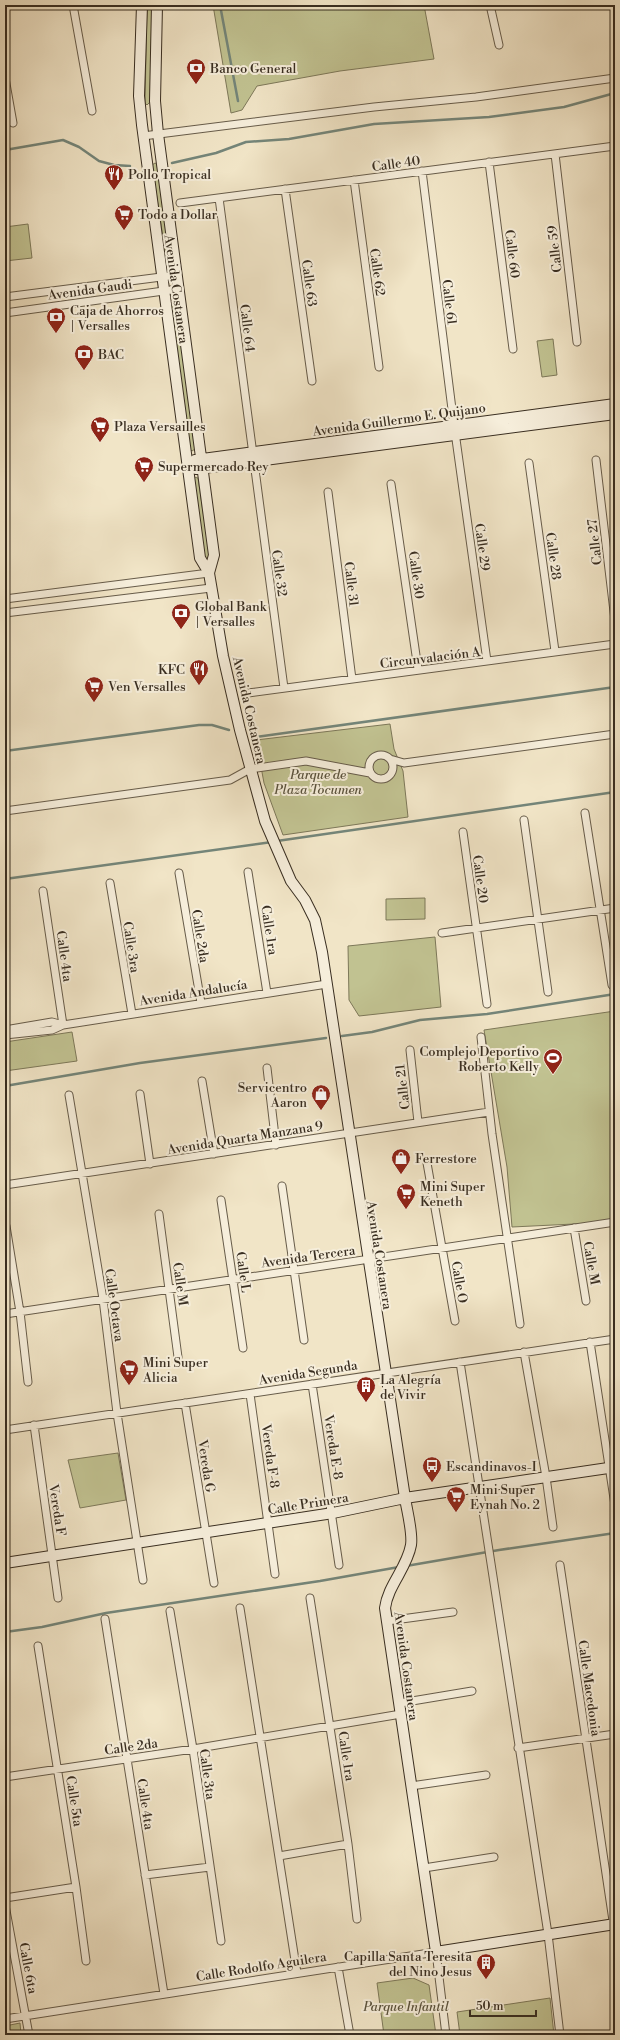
<svg xmlns="http://www.w3.org/2000/svg" width="620" height="2040" font-family="'Libre Bodoni',serif">
<style>
.green{fill:#c1c291;stroke:#7d7859}
.lines{fill:none;stroke-linecap:round;stroke-linejoin:round}
.stream{stroke:#748579;stroke-width:2.5}
.street-casing{stroke:#675c4a;stroke-width:9}
.secondary-casing{stroke:#392e21;stroke-width:12}
.street{stroke:#f6eedb;stroke-width:7}
.secondary{stroke:#f6eedb;stroke-width:10}
.labels{text-anchor:middle;stroke-width:4;stroke-linejoin:round;paint-order:stroke}
.poi-label{font-size:13px;fill:#392e21;stroke:#f6eedb;text-anchor:start}
.street-label{font-size:13px;fill:#392e21;stroke:#f6eedb}
.park-label{font-size:13px;font-style:italic;fill:#5b533d;stroke:#f6eedb}
</style>
<rect width="100%" height="100%" fill="#f1e5c7"/>
<filter id="stains"><feTurbulence type="fractalNoise" baseFrequency=".005" numOctaves="4"/><feColorMatrix values="0 0 0 0 .2 0 0 0 0 .09 0 0 0 0 .02 0 0 0 .5 -.17"/></filter>
<radialGradient id="worn" r=".72"><stop offset=".6" stop-color="#630" stop-opacity="0"/><stop offset="1" stop-color="#630" stop-opacity=".3"/></radialGradient>
<path class="green" d="M147,5H152L150,102L147,105L145,103Z
M213,5H424L434,59L340,71L257,86L242,110L231,113Z
M155,163L157,164L170,262L167,264L152,165Z
M28,224L32,258L5,261V227Z
M172,303L176,305L195,449L192,451L190,449L170,306Z
M553,339L557,375L542,377L537,341Z
M194,477L198,478L210,558L209,560L204,559Z
M390,724L394,749L403,771L408,817L283,835L264,783L256,740Z
M425,898V919L386,920V899Z
M435,937L441,1007L359,1016L349,1000L348,946Z
M615,1011V1222L512,1227L507,1167L484,1030Z
M72,1032L77,1061L5,1071V1042Z
M118,1453L126,1500L80,1508L68,1460Z
M413,1978L429,1985L436,2035H384L377,1983Z
M550,1998L554,2035H460L457,2012Z
M20,2023L21,2035H5V2026Z"/>
<g class="lines">
<path class="stream" d="M220,5L238,101
M5,150L63,140L79,147L99,161L114,165L130,166
M172,163L216,153L246,142L289,139L374,124L489,117L564,107L615,93
M256,737L615,687
M5,751L199,725H212L229,730
M277,841L615,792
M5,879L272,842
M342,1036L372,1032L420,1020L487,1014L615,994
M5,1086L140,1063L326,1038
M406,1566L499,1550L615,1533
M5,1632L42,1627L106,1613L320,1581L399,1567"/>
<defs>
<path id="street" d="M73,5L92,111
M490,5L499,45
M5,78L13,123
M143,136L374,107L476,97L615,78
M555,154L577,342
M489,162L513,349
M422,171L454,425L487,661
M354,180L379,367
M285,189L312,381
M219,198L284,688
M180,203L615,146
M5,297L177,275
M5,313L178,289
M596,460L615,620
M529,463L555,651
M391,484L418,669
M328,492L352,679
M5,599L209,573
M5,613L211,588
M248,693L615,644
M369 767a12 12 0 1 1 24 0a12 12 0 1 1-24 0Z
M390,759L404,763L615,734
M5,811L230,780L250,769L306,761L370,773
M585,813L612,985
M524,820L548,992
M463,832L487,1004
M248,872L267,993
M179,873L201,1003
M110,883L132,1014
M43,891L63,1025
M442,933L615,908
M5,1030L52,1022L63,1025
M5,1035L52,1030L63,1025L327,984
M481,1037L492,1134L520,1324
M410,1050L418,1122
M267,1068L276,1145
M202,1081L214,1154
M140,1094L150,1164
M69,1095L103,1299L117,1413L143,1580
M427,1163L455,1321
M5,1185L489,1112
M282,1186L304,1340
M221,1200L243,1348
M159,1214L178,1357
M6,1226L20,1312L28,1382
M574,1228L586,1301
M5,1314L615,1222
M590,1342L615,1505
M524,1352L546,1477L553,1527
M460,1362L548,1934L560,2035
M312,1384L339,1565
M250,1394L275,1574
M185,1403L214,1583
M34,1425L58,1598
M5,1430L615,1339
M560,1565L615,1934
M310,1598L348,1844L357,1919
M240,1608L297,1973
M170,1611L193,1749L221,1941
M105,1619L164,1994
M387,1621L453,1612
M38,1646L76,1887L86,1961
M400,1703L472,1691
M518,1748L615,1734
M5,1777L193,1749L401,1714
M411,1786L486,1775
M279,1856L348,1844
M424,1868L494,1857
M145,1875L210,1867
M5,1898L76,1887
M5,1905L29,2035
M338,1967L350,2035
M5,2019L436,1952L446,2035"/>
<path id="secondary" d="M142,5L139,96L142,125L200,558L209,573L223,656L240,730L265,821L291,881L305,900L315,920L322,952L405,1498C407,1511 413,1533 411,1545C407,1568 388,1585 385,1608L436,1952L615,1924
M157,5L155,101L158,134L214,555L209,573
M195,460L615,404
M196,469L615,414
M5,1563L333,1513L405,1498L615,1467"/>
</defs>
<use href="#street" class="street-casing"/>
<use href="#secondary" class="secondary-casing"/>
<use href="#street" class="street"/>
<use href="#secondary" class="secondary"/>
</g>
<defs>
<symbol id="bank-pin" viewBox="-11 -11 22 30"><path d="M0 17L-7.5 6A9.5 9.5 0 1 1 7.5 6Z" fill="#8f2418" stroke="#f6eedb"/><path d="M-6-4H6V4H-6ZM0-2.3a2.3 2.3 0 1 0 0 4.6a2.3 2.3 0 1 0 0-4.6Z" fill="#fff"/></symbol>
<symbol id="restaurant-pin" viewBox="-11 -11 22 30"><path d="M0 17L-7.5 6A9.5 9.5 0 1 1 7.5 6Z" fill="#8f2418" stroke="#f6eedb"/><path d="M-5-6h1v4h1v-4h1v4h1v-4h1v5L-1.5 .5V6h-2V.5L-5-1ZM5-6V6H3V1.5H1.5Q1.5-4 5-6Z" fill="#fff"/></symbol>
<symbol id="supermarket-pin" viewBox="-11 -11 22 30"><path d="M0 17L-7.5 6A9.5 9.5 0 1 1 7.5 6Z" fill="#8f2418" stroke="#f6eedb"/><path d="M-6-5.5h2.5l.6 2H6L4.5 2H-2.5L-4.4-4H-6ZM-1.5 3.2a1.3 1.3 0 1 0 .1 0ZM3 3.2a1.3 1.3 0 1 0 .1 0Z" fill="#fff"/></symbol>
<symbol id="stadium-pin" viewBox="-11 -11 22 30"><path d="M0 17L-7.5 6A9.5 9.5 0 1 1 7.5 6Z" fill="#8f2418" stroke="#f6eedb"/><path d="M0-5a6.5 5 0 1 0 0 10a6.5 5 0 1 0 0-10ZM-3.5-1.8h7v3.6h-7Z" fill="#fff"/></symbol>
<symbol id="shop-pin" viewBox="-11 -11 22 30"><path d="M0 17L-7.5 6A9.5 9.5 0 1 1 7.5 6Z" fill="#8f2418" stroke="#f6eedb"/><path d="M-5-2.5h2.3a2.7 3.5 0 0 1 5.4 0H5L5.5 6h-11ZM-1.5-2.5h3a1.5 2.3 0 0 0-3 0Z" fill="#fff"/></symbol>
<symbol id="building-pin" viewBox="-11 -11 22 30"><path d="M0 17L-7.5 6A9.5 9.5 0 1 1 7.5 6Z" fill="#8f2418" stroke="#f6eedb"/><path d="M-4-6H4V6H1V3H-1V6H-4ZM-2.5-4.3h1.7v1.8h-1.7ZM.8-4.3h1.7v1.8H.8ZM-2.5-1h1.7V.8h-1.7ZM.8-1h1.7V.8H.8Z" fill="#fff"/></symbol>
<symbol id="bus-pin" viewBox="-11 -11 22 30"><path d="M0 17L-7.5 6A9.5 9.5 0 1 1 7.5 6Z" fill="#8f2418" stroke="#f6eedb"/><path d="M-5-6H5V4H4V6H2V4H-2V6H-4V4H-5ZM-3.5-4V0h7V-4ZM-3.5 1.2v1.5H-2V1.2ZM2 1.2v1.5H3.5V1.2Z" fill="#fff"/></symbol>
</defs>
<g fill-rule="evenodd">
<use href="#bank-pin" x="185" y="57" width="22" height="30"/>
<use href="#restaurant-pin" x="103" y="163" width="22" height="30"/>
<use href="#supermarket-pin" x="113" y="203" width="22" height="30"/>
<use href="#bank-pin" x="45" y="306" width="22" height="30"/>
<use href="#bank-pin" x="73" y="343" width="22" height="30"/>
<use href="#supermarket-pin" x="89" y="415" width="22" height="30"/>
<use href="#supermarket-pin" x="133" y="455" width="22" height="30"/>
<use href="#bank-pin" x="170" y="602" width="22" height="30"/>
<use href="#restaurant-pin" x="188" y="658" width="22" height="30"/>
<use href="#supermarket-pin" x="83" y="675" width="22" height="30"/>
<use href="#stadium-pin" x="542" y="1047" width="22" height="30"/>
<use href="#shop-pin" x="310" y="1083" width="22" height="30"/>
<use href="#shop-pin" x="390" y="1147" width="22" height="30"/>
<use href="#supermarket-pin" x="395" y="1182" width="22" height="30"/>
<use href="#supermarket-pin" x="118" y="1358" width="22" height="30"/>
<use href="#building-pin" x="355" y="1375" width="22" height="30"/>
<use href="#bus-pin" x="421" y="1455" width="22" height="30"/>
<use href="#supermarket-pin" x="445" y="1485" width="22" height="30"/>
<use href="#building-pin" x="475" y="1952" width="22" height="30"/>
</g>
<g class="labels">
<g class="poi-label">
<text x="210" y="73">Banco General</text>
<text x="128" y="179">Pollo Tropical</text>
<text x="138" y="219">Todo a Dollar</text>
<text x="70" y="315">Caja de Ahorros<tspan x="70" dy="15">| Versalles</tspan></text>
<text x="98" y="359">BAC</text>
<text x="114" y="431">Plaza Versailles</text>
<text x="158" y="471">Supermercado Rey</text>
<text x="195" y="611">Global Bank<tspan x="195" dy="15">| Versalles</tspan></text>
<text x="185" y="674" text-anchor="end">KFC</text>
<text x="108" y="691">Ven Versalles</text>
<text x="539" y="1056" text-anchor="end">Complejo Deportivo<tspan x="539" dy="15">Roberto Kelly</tspan></text>
<text x="307" y="1092" text-anchor="end">Servicentro<tspan x="307" dy="15">Aaron</tspan></text>
<text x="415" y="1163">Ferrestore</text>
<text x="420" y="1191">Mini Super<tspan x="420" dy="15">Keneth</tspan></text>
<text x="143" y="1367">Mini Super<tspan x="143" dy="15">Alicia</tspan></text>
<text x="380" y="1384">La Alegría<tspan x="380" dy="15">de Vivir</tspan></text>
<text x="446" y="1471">Escandinavos-I</text>
<text x="470" y="1494">Mini Super<tspan x="470" dy="15">Eynah No. 2</tspan></text>
<text x="472" y="1961" text-anchor="end">Capilla Santa Teresita<tspan x="472" dy="15">del Nino Jesus</tspan></text>
</g>
<g class="street-label">
<text transform="translate(396 163) rotate(-8)" y="5">Calle 40</text>
<text transform="translate(554 249) rotate(-97)" y="5">Calle 59</text>
<text transform="translate(513 254) rotate(83)" y="5">Calle 60</text>
<text transform="translate(378 272) rotate(82)" y="5">Calle 62</text>
<text transform="translate(310 283) rotate(82)" y="5">Calle 63</text>
<text transform="translate(90 289) rotate(-8)" y="5">Avenida Gaudi</text>
<text transform="translate(177 289) rotate(82)" y="5">Avenida Costanera</text>
<text transform="translate(450 302) rotate(83)" y="5">Calle 61</text>
<text transform="translate(248 328) rotate(83)" y="5">Calle 64</text>
<text transform="translate(399 419) rotate(-8)" y="5">Avenida Guillermo E. Quijano</text>
<text transform="translate(594 542) rotate(-97)" y="5">Calle 27</text>
<text transform="translate(483 547) rotate(82)" y="5">Calle 29</text>
<text transform="translate(554 556) rotate(82)" y="5">Calle 28</text>
<text transform="translate(280 573) rotate(82)" y="5">Calle 32</text>
<text transform="translate(417 575) rotate(82)" y="5">Calle 30</text>
<text transform="translate(352 584) rotate(83)" y="5">Calle 31</text>
<text transform="translate(430 657) rotate(-7)" y="5">Circunvalación A</text>
<text transform="translate(250 710) rotate(77)" y="5">Avenida Costanera</text>
<text transform="translate(481 879) rotate(82)" y="5">Calle 20</text>
<text transform="translate(270 930) rotate(81)" y="5">Calle 1ra</text>
<text transform="translate(201 936) rotate(81)" y="5">Calle 2da</text>
<text transform="translate(132 947) rotate(81)" y="5">Calle 3ra</text>
<text transform="translate(65 956) rotate(82)" y="5">Calle 4ta</text>
<text transform="translate(193 992) rotate(-9)" y="5">Avenida Andalucía</text>
<text transform="translate(402 1087) rotate(-97)" y="5">Calle 21</text>
<text transform="translate(245 1137) rotate(-9)" y="5">Avenida Quarta Manzana 9</text>
<text transform="translate(380 1255) rotate(81)" y="5">Avenida Costanera</text>
<text transform="translate(308 1256) rotate(-8)" y="5">Avenida Tercera</text>
<text transform="translate(592 1263) rotate(80)" y="5">Calle M</text>
<text transform="translate(244 1272) rotate(82)" y="5">Calle L</text>
<text transform="translate(460 1282) rotate(80)" y="5">Calle O</text>
<text transform="translate(181 1284) rotate(82)" y="5">Calle M</text>
<text transform="translate(115 1305) rotate(82)" y="5">Calle Octava</text>
<text transform="translate(308 1372) rotate(-9)" y="5">Avenida Segunda</text>
<text transform="translate(334 1447) rotate(81)" y="5">Vereda E-8</text>
<text transform="translate(271 1456) rotate(82)" y="5">Vereda F-8</text>
<text transform="translate(207 1466) rotate(81)" y="5">Vereda G</text>
<text transform="translate(308 1503) rotate(-9)" y="5">Calle Primera</text>
<text transform="translate(58 1510) rotate(81)" y="5">Vereda F</text>
<text transform="translate(407 1666) rotate(82)" y="5">Avenida Costanera</text>
<text transform="translate(590 1688) rotate(82)" y="5">Calle Macedonia</text>
<text transform="translate(131 1746) rotate(-8)" y="5">Calle 2da</text>
<text transform="translate(347 1756) rotate(81)" y="5">Calle 1ra</text>
<text transform="translate(208 1774) rotate(82)" y="5">Calle 3ta</text>
<text transform="translate(75 1801) rotate(81)" y="5">Calle 5ta</text>
<text transform="translate(146 1804) rotate(81)" y="5">Calle 4ta</text>
<text transform="translate(261 1966) rotate(-9)" y="5">Calle Rodolfo Aguilera</text>
<text transform="translate(29 1968) rotate(79)" y="5">Calle 6ta</text>
</g>
<g class="park-label">
<text x="318" y="779">Parque de<tspan x="318" dy="15">Plaza Tocumen</tspan></text>
<text x="406" y="2011">Parque Infantil</text>
</g>
</g>
<rect width="620" height="2040" fill="none" stroke="#f1e5c7" stroke-width="20"/>
<rect x="6" y="6" width="608" height="2028" fill="none" stroke="#392e21" stroke-width="2"/>
<rect x="10" y="10" width="600" height="2020" fill="none" stroke="#392e21"/>
<path d="M470 2010v6h66v-6" fill="none" stroke="#392e21" stroke-width="2"/>
<text x="476" y="2010" font-size="12" fill="#392e21" stroke="#f6eedb" stroke-width="3" paint-order="stroke">50 m</text>
<rect width="100%" height="100%" filter="url(#stains)"/>
<rect width="100%" height="100%" fill="url(#worn)"/>
</svg>
